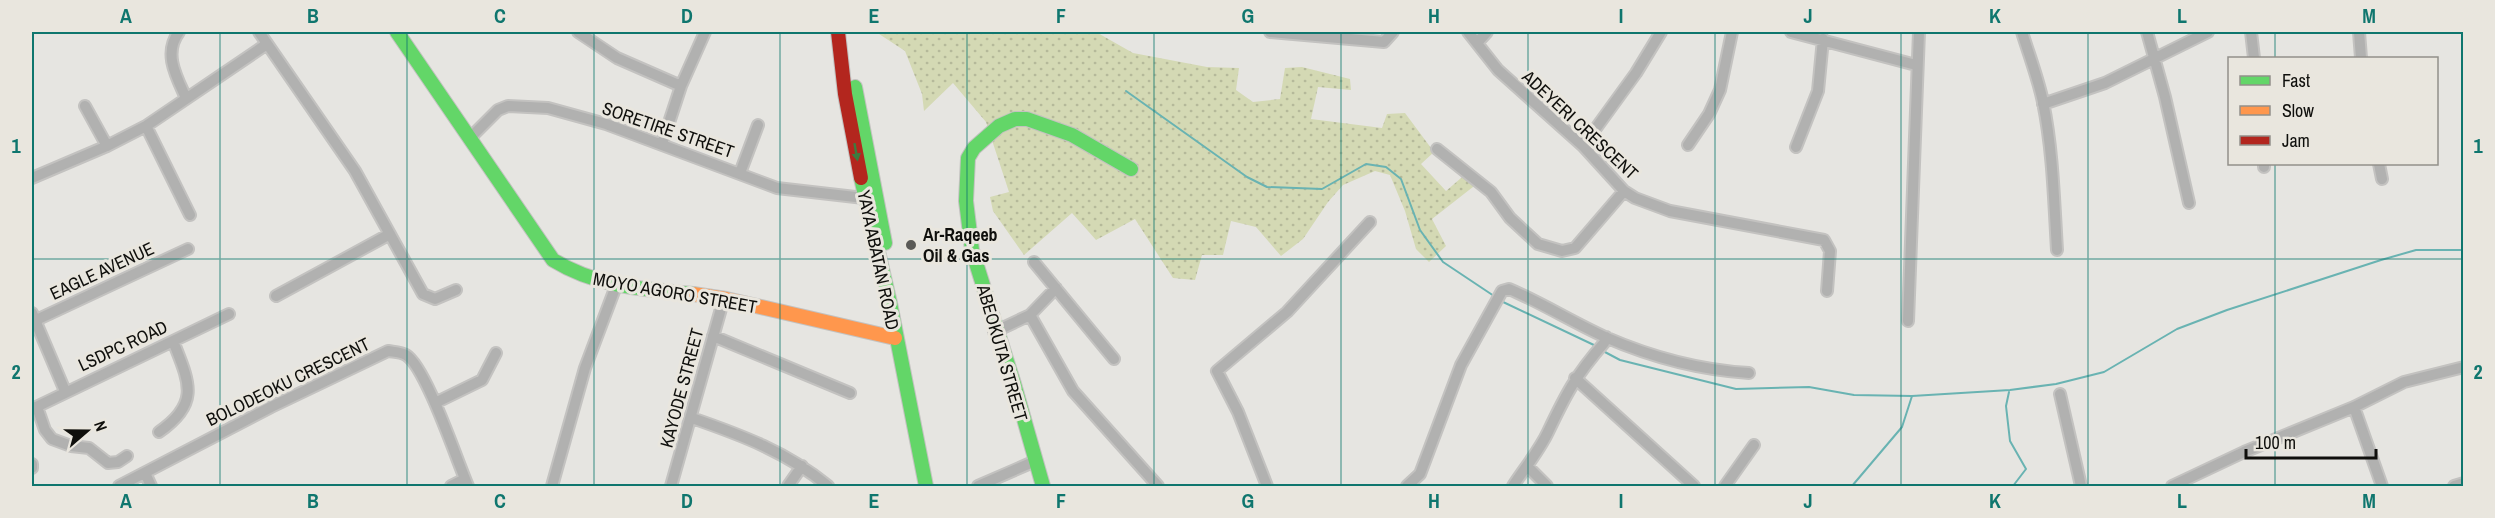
<svg xmlns="http://www.w3.org/2000/svg" width="2495" height="518" font-family="'Archivo Narrow',sans-serif">
<style>
.grass{fill:url(#grass-dots)}
.lines{fill:none;stroke-linecap:round;stroke-linejoin:round}
.stream{stroke:#69b3b2;stroke-width:2}
.street-casing{stroke:#c3c2c0;stroke-width:14}
.fast-casing{stroke:#c3c2c0;stroke-width:16}
.slow-casing{stroke:#c3c2c0;stroke-width:16}
.jam-casing{stroke:#c3c2c0;stroke-width:16}
.street{stroke:#b1b1b0;stroke-width:10}
.fast{stroke:#63d668;stroke-width:14}
.slow{stroke:#ff974d;stroke-width:14}
.jam{stroke:#b3261e;stroke-width:14}
.oneway{fill:#3d7c3f}
.grid{fill:none;stroke:#0f766e;stroke-width:1.5;stroke-opacity:0.55}
.poi-dot{fill:#5a5a57;stroke:#e9e6de;stroke-width:2}
.labels{text-anchor:middle;stroke-width:6;stroke-linejoin:round;paint-order:stroke}
.street-label{font-size:18px;fill:#0f0f0c;stroke:#e9e6de}
.poi-label{font-size:18px;font-weight:bold;fill:#0f0f0c;stroke:#e9e6de;text-anchor:start}
.neatline{fill:none;stroke:#0f766e;stroke-width:2}
.grid-label{font-size:20px;text-anchor:middle;font-weight:bold;fill:#0f766e}
</style>
<defs>
<pattern id="grass-dots" width="8" height="8" patternUnits="userSpaceOnUse" patternTransform="scale(1.5)"><rect width="8" height="8" fill="#d4d9b4"/><path d="M2 2h.1M6 6h.1" fill="none" stroke="#b5b99a" stroke-width="1.8" stroke-linecap="round"/></pattern>
</defs>
<rect width="100%" height="100%" fill="#e6e5e1"/>
<path class="grass" d="M876,32H1096L1133,53L1207,67L1239,68L1236,90L1253,102L1280,99L1285,68L1302,67L1350,79L1351,90L1318,87L1311,119L1382,128L1387,114L1405,113L1434,152L1421,164L1446,191L1468,172L1478,183L1432,219L1446,246L1429,262L1416,249L1405,211L1390,175L1375,171L1343,185L1328,202L1303,239L1281,256L1256,227L1231,221L1223,255H1202L1195,280L1173,278L1135,219L1096,240L1072,213L1024,255L993,211L990,197L1009,192L986,122L953,83L924,111L922,94L905,51Z"/>
<g class="lines">
<path class="stream" d="M1126,91L1247,177L1267,187L1322,189L1366,164L1386,167L1401,179L1420,230L1443,262L1494,296
M1501,301L1596,346
M1603,351L1620,360L1736,389L1809,387L1854,395L1912,396L2010,390L2056,384L2104,372L2177,329L2227,310L2381,260L2416,250H2464
M2009,392L2006,406L2010,441L2026,469L2013,486
M1852,486L1902,427L1912,396"/>
<defs>
<path id="street" d="M179,32C163,53 176,76 186,98
M259,32L355,171L423,294L435,299L456,290
M578,32L617,58L681,86
M1270,32L1384,42L1393,32
M1468,32L1498,70L1583,146L1624,191L1635,198L1670,211L1824,240L1830,251L1827,291
M1791,32L1916,65
M2022,32C2029,55 2038,78 2043,102C2053,151 2054,201 2057,250
M2147,32L2165,97L2189,203
M2251,32L2254,58
M2359,32L2361,58
M1477,43L1487,32
M2043,104L2105,83L2208,32
M85,106L107,146
M146,126L190,215
M471,137L498,110L508,106L548,108L606,124L777,188L864,198
M662,144L681,86L705,32
M1688,145L1709,114L1720,90L1732,32
M1583,146L1636,73L1661,32
M1796,147L1818,91L1823,39
M1437,149L1491,192L1510,218L1538,244L1562,251L1575,248L1624,191
M2264,164V167
M2379,164L2382,179
M740,173L758,125
M32,178L107,146L146,126L267,44
M1034,262L1114,359
M276,296L390,234
M32,313L65,391
M1030,315L1073,391L1158,486
M1908,321L1919,32
M32,322L188,249
M994,332L1030,315L1056,288
M713,336L850,393
M1575,378L1694,486
M2060,394L2081,486
M435,403L482,380L496,353
M37,407L45,430L52,439L71,446L89,448L108,463L118,462L127,456
M2354,407L2382,486
M32,409L229,314
M692,418C741,435 787,452 828,486
M159,432C201,403 189,382 173,341
M32,464V468
M1527,466L1547,486
M145,473L151,486
M119,486L271,407L388,351C394,352 401,352 406,355C426,367 457,461 468,486
M451,486L465,479
M552,486L585,368L616,286
M671,486L724,298
M788,486L802,466
M978,486L1033,462
M1267,486L1238,412L1217,371L1287,312L1370,222
M1407,486L1420,474L1461,365L1502,291L1509,289C1542,303 1572,322 1605,337C1651,357 1699,370 1749,373
M1513,486C1524,469 1539,451 1548,432C1566,394 1576,375 1604,343L1606,337
M1725,486L1754,445
M2172,486L2244,452L2354,407L2404,382L2464,367
M2454,486L2464,483"/>
<path id="fast" d="M397,32L553,260C597,287 643,289 693,294
M855,87L885,243
M861,178L890,303L926,486
M1043,486L1014,384L972,250L966,201L968,158L974,148L999,126L1015,119H1027L1072,135L1131,169"/>
<path id="slow" d="M693,294L726,299L895,338"/>
<path id="jam" d="M838,32L845,94L861,178"/>
</defs>
<use href="#street" class="street-casing"/>
<use href="#fast" class="fast-casing"/>
<use href="#slow" class="slow-casing"/>
<use href="#jam" class="jam-casing"/>
<use href="#street" class="street"/>
<use href="#fast" class="fast"/>
<use href="#slow" class="slow"/>
<use href="#jam" class="jam"/>
</g>
<defs><path id="oneway-solid" d="M-6-.8H1V-3.2L6.5 0L1 3.2V.8H-6Z" transform="scale(1.5)"/></defs>
<use class="oneway" href="#oneway-solid" transform="translate(856 152) rotate(80)"/>
<path class="grid" d="M220,32V486M407,32V486M594,32V486M780,32V486M967,32V486M1154,32V486M1341,32V486M1528,32V486M1715,32V486M1901,32V486M2088,32V486M2275,32V58M2275,164V486M32,259H2464"/>
<circle class="poi-dot" cx="911" cy="245" r="6"/>
<g class="labels">
<g class="street-label">
<text transform="translate(1580 125) rotate(43)" y="6">ADEYERI CRESCENT</text>
<text transform="translate(668 130) rotate(19)" y="6">SORETIRE STREET</text>
<text transform="translate(878 260) rotate(78)" y="6">YAYA ABATAN ROAD</text>
<text transform="translate(102 271) rotate(-25)" y="6">EAGLE AVENUE</text>
<text transform="translate(675 293) rotate(10)" y="6">MOYO AGORO STREET</text>
<text transform="translate(123 346) rotate(-25)" y="6">LSDPC ROAD</text>
<text transform="translate(1002 353) rotate(74)" y="6">ABEOKUTA STREET</text>
<text transform="translate(288 382) rotate(-26)" y="6">BOLODEOKU CRESCENT</text>
<text transform="translate(682 388) rotate(-75)" y="6">KAYODE STREET</text>
</g>
<g class="poi-label">
<text x="923" y="241">Ar-Raqeeb<tspan x="923" dy="21">Oil &amp; Gas</tspan></text>
</g>
</g>
<rect width="2495" height="518" fill="none" stroke="#e9e6de" stroke-width="66"/>
<rect x="2228" y="57" width="210" height="108" fill="#e9e6de" stroke="#92908a" stroke-width="1.5"/>
<rect x="2240" y="76" width="30" height="9" fill="#63d668" stroke="#92908a" stroke-width="1.5"/>
<text x="2282" y="87" font-size="18" fill="#0f0f0c">Fast</text>
<rect x="2240" y="106" width="30" height="9" fill="#ff974d" stroke="#92908a" stroke-width="1.5"/>
<text x="2282" y="117" font-size="18" fill="#0f0f0c">Slow</text>
<rect x="2240" y="136" width="30" height="9" fill="#b3261e" stroke="#92908a" stroke-width="1.5"/>
<text x="2282" y="147" font-size="18" fill="#0f0f0c">Jam</text>
<g transform="translate(87 431) rotate(70)" stroke="#e9e6de" stroke-width="4.5" paint-order="stroke">
<path d="M0-4.5L10 22L0 15L-10 22Z" fill="#0f0f0c"/>
<text y="-9" font-size="16" font-weight="bold" text-anchor="middle" fill="#0f0f0c">N</text>
</g>
<path d="M2246 449v9h130v-9" fill="none" stroke="#0f0f0c" stroke-width="3"/>
<text x="2255" y="449" font-size="18" fill="#0f0f0c" stroke="#e9e6de" stroke-width="4.5" paint-order="stroke">100 m</text>
<rect x="33" y="33" width="2429" height="452" class="neatline"/>
<g class="grid-label">
<text x="126" y="23">A</text>
<text x="313" y="23">B</text>
<text x="500" y="23">C</text>
<text x="687" y="23">D</text>
<text x="874" y="23">E</text>
<text x="1061" y="23">F</text>
<text x="1248" y="23">G</text>
<text x="1434" y="23">H</text>
<text x="1621" y="23">I</text>
<text x="1808" y="23">J</text>
<text x="1995" y="23">K</text>
<text x="2182" y="23">L</text>
<text x="2369" y="23">M</text>
<text x="16" y="153">1</text>
<text x="2478" y="153">1</text>
<text x="16" y="379">2</text>
<text x="2478" y="379">2</text>
<text x="126" y="508">A</text>
<text x="313" y="508">B</text>
<text x="500" y="508">C</text>
<text x="687" y="508">D</text>
<text x="874" y="508">E</text>
<text x="1061" y="508">F</text>
<text x="1248" y="508">G</text>
<text x="1434" y="508">H</text>
<text x="1621" y="508">I</text>
<text x="1808" y="508">J</text>
<text x="1995" y="508">K</text>
<text x="2182" y="508">L</text>
<text x="2369" y="508">M</text>
</g>
</svg>
